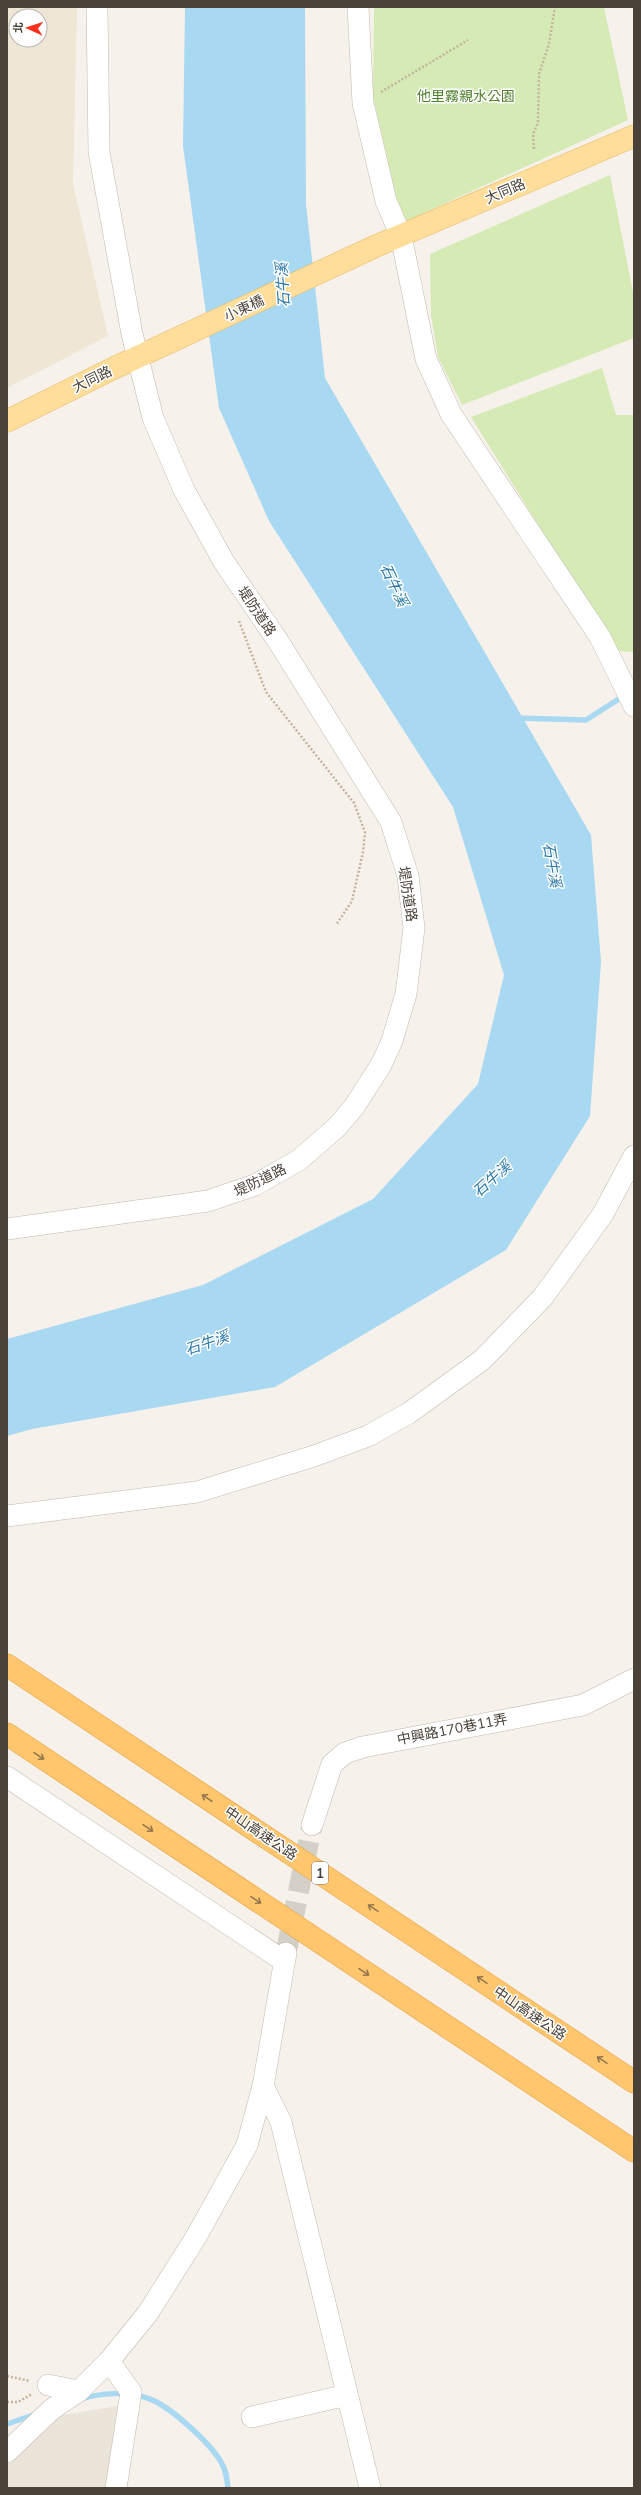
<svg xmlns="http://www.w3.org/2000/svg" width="641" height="2495" font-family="Mulish,'Noto Sans TC',sans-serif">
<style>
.residential{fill:#eae4d9}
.education{fill:#efe6d5;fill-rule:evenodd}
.green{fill:#d5eab4}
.water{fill:#a8d8f2}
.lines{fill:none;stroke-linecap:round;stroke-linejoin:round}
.stream{stroke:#a8d8f2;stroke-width:5.5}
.minor-tunnel{stroke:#d4cfc7;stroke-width:21;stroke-dasharray:21 10;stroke-linecap:butt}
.minor-casing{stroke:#c2b9ad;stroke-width:22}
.major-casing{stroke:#e6ba69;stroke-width:23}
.highway-casing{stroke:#e09a3b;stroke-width:23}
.path{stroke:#c4b49e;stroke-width:2.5;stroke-dasharray:2 2;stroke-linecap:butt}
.minor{stroke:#fff;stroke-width:21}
.major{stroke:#ffdd9b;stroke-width:22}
.highway{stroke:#ffc66d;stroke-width:22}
.oneway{stroke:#92774e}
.labels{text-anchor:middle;stroke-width:3;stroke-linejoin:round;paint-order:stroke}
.shield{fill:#fff;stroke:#807b74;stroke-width:1}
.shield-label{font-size:13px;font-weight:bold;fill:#4a4239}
.park-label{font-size:14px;fill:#4e7e2a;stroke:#fff}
.street-label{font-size:14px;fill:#4a4239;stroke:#fff}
.water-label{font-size:15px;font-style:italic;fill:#2c7aa8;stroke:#fff}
</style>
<rect width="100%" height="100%" fill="#f6f2eb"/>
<path class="residential" d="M118,2406L110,2488H7V2450L63,2415Z"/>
<path class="education" d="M7,7H77L73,184L108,336L7,388ZM16,16H40V40H16Z"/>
<path class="green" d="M374,7H604L628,120L402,223L373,96Z
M610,175L634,298V338L462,405L438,357L431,315L430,254Z
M602,368L616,415H634V652L617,651L471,417Z"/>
<path class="water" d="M185,7H305L306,204L325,378L591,835L601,962L590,1116L506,1250L275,1387L32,1429L7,1436V1339L203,1285L373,1199L478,1084L504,975L453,807L269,521L219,408L183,146Z"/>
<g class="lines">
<path class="stream" d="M515,718L586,720L625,695
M81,2399C100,2393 127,2391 147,2398C168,2404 210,2443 221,2462C226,2470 227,2478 228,2488
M7,2424L36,2414"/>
<path class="minor-tunnel" d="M286,1953L312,1825"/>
<defs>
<path id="minor" d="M358,7L363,103L386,201L401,236L426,359L451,414L600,637L634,706
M7,1229L208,1201L255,1185L299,1160L337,1127L354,1107L381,1065L392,1041L406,994L414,928L408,876L391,822L278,641L224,562L184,490L153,418L132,334L99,152L97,7
M7,1516L197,1492L314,1456L368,1436L409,1413L482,1360L543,1297L603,1214L634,1156
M7,1777L284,1961
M312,1825L332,1764L345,1753L363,1747L583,1705L634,1679
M263,2086L281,2122L370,2488
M109,2361L131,2392L116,2488
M48,2385L79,2391
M252,2417L347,2395
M7,2452L52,2409L79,2391L109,2361L148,2313L196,2237L247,2145L263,2086L286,1953"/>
<path id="major" d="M7,421L114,368L376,246L634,136"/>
<path id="highway" d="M7,1665L634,2082
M7,1734L634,2151"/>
</defs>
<use href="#minor" class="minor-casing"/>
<use href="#major" class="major-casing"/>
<use href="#highway" class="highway-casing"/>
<path class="path" d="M381,92L468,40
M534,149L533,134L538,123L539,74L549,44L555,7
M239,621L266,692L354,803L365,832L363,852L352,901L336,925
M7,2376L30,2381
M7,2402H18L32,2394"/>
<use href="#minor" class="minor"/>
<use href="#major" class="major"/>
<use href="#highway" class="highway"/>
</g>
<defs><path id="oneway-shaft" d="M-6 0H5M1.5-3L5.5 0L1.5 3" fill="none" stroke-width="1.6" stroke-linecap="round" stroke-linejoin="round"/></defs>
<g class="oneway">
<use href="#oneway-shaft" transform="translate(39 1756) rotate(34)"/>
<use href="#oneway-shaft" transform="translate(207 1798) rotate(-146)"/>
<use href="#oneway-shaft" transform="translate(148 1828) rotate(34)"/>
<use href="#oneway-shaft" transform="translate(256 1900) rotate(34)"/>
<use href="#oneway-shaft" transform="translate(373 1908) rotate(-146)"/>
<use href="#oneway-shaft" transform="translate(364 1972) rotate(34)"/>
<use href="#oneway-shaft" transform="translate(482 1980) rotate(-146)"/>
<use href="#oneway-shaft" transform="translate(602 2060) rotate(-146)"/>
</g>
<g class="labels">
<rect class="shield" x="312" y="1862" width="16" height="22" rx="3"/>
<g class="shield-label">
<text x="320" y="1878">1</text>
</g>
<g class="park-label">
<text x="466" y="101">他里霧親水公園</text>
</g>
<g class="street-label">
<text transform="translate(505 191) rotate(-23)" y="5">大同路</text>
<text transform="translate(244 308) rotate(-25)" y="5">小東橋</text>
<text transform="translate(92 379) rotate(-26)" y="5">大同路</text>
<text transform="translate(257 611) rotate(56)" y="5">堤防道路</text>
<text transform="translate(408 894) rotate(81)" y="5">堤防道路</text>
<text transform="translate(260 1180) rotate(-26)" y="5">堤防道路</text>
<text transform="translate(452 1729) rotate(-11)" y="5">中興路170巷11弄</text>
<text transform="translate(261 1833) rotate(34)" y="5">中山高速公路</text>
<text transform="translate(530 2013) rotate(34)" y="5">中山高速公路</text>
</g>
<g class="water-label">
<text transform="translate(283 285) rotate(-94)" y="5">石牛溪</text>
<text transform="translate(394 585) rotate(65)" y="5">石牛溪</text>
<text transform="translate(552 865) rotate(80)" y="5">石牛溪</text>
<text transform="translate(492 1179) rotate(-42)" y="5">石牛溪</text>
<text transform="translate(207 1343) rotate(-19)" y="5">石牛溪</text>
</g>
</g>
<rect width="641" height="2495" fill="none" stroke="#4a4239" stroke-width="16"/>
<g transform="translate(28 28) rotate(273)"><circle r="19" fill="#ffffff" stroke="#b7b3b0"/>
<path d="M0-3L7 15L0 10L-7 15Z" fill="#fc311c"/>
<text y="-6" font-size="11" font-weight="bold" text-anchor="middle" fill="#4a4239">北</text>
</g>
</svg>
